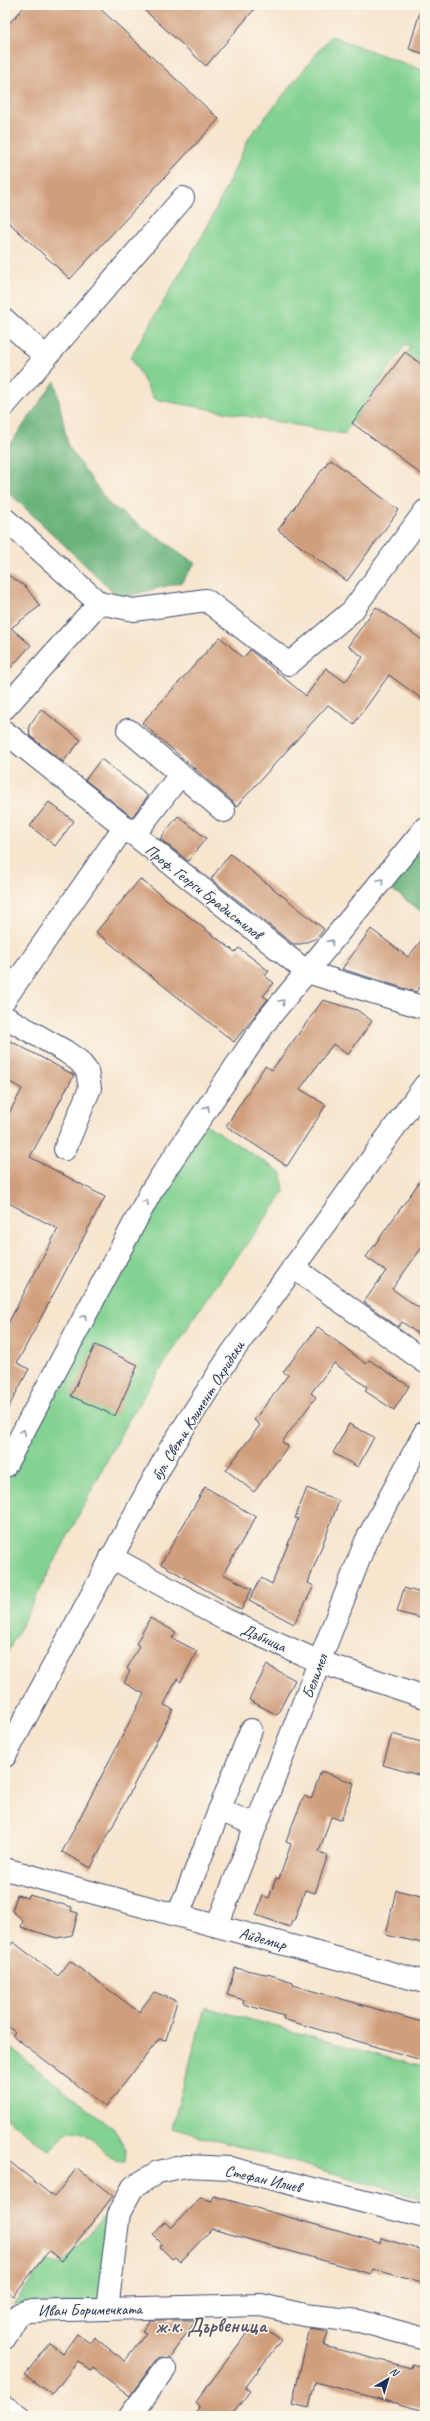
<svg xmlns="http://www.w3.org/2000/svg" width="430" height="2421" font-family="Caveat,sans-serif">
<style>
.green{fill:#83d292;stroke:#4f8078}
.forest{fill:#6ab47c;stroke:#42726d}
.building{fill:#d09e7b}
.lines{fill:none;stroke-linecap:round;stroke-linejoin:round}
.minor-casing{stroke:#3c4a6f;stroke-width:24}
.major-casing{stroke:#3c4a6f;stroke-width:24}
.minor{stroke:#fff;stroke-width:22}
.major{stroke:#fff;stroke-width:22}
.oneway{stroke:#8d97ae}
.labels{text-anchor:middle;stroke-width:3;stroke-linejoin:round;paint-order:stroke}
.street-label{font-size:16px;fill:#1b2f5e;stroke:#fbf7ec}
.district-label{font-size:20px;font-weight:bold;fill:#5a5668;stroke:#fbf7ec}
</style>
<rect width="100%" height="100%" fill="#fbf7ec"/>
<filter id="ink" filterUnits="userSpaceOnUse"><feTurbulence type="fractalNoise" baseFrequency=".025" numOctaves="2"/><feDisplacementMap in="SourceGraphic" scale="8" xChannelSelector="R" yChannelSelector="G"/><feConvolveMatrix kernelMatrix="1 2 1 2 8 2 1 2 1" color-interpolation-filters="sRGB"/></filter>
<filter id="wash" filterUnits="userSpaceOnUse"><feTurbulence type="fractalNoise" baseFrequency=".012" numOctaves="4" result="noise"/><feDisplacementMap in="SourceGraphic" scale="16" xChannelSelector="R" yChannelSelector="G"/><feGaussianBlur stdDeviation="0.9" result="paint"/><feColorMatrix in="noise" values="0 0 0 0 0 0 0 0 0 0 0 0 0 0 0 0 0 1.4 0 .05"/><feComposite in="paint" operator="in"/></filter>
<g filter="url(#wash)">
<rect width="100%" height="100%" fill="#f7e5ce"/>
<path class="green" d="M331,36L425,71V344L419,352L425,357V463L356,421L411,347L406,344L344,434L154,399L131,357L209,224L250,136Z
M199,1120L282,1173L284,1193L200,1308L126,1424L5,1657V1466Z
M205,2007L425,2068V2199L172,2128Z
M5,2044L114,2129L126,2149L125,2163C104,2163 92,2125 69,2132C60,2135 57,2147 48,2150L5,2117Z
M116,2203L101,2302L13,2304L47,2261L62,2264Z"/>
<path class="forest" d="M55,381L68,446L109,504L195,563L182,582L120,598L5,489V451Z
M425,847V914L390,888Z"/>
<g id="blocks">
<path class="building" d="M26,5H96L219,119L70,279L5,219V28Z
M139,5H258L206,66Z
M421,8L425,9V54L409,49Z
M405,352L425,367V477L352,423Z
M330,459L399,510L347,581L278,530Z
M5,573L26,587L40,606L11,628L31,645L5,674Z
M376,607L425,642V701L389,675L354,724L328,705L236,807L232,801L142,723L220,637L243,658L250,650L306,696L326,668L345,682L363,657L348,646Z
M41,709L81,740L63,762L30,736L29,726Z
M101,759L148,796L132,817L85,780Z
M49,802L74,821L55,846L30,826Z
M178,816L206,838L188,861L160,839Z
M230,854L324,929L317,938L301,944H293L211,879Z
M140,879L235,952L239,948L269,971L265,976L274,983L263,996L268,999L234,1042L96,932Z
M371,929L408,957L425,936V980L416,992L342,969Z
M323,1000L357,1010L372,1021L348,1055L333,1044L300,1089L326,1105L287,1166L226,1126L265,1066L272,1070Z
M5,1038L74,1075L30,1157L105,1197L17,1363L29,1369L5,1414V1329L58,1229L5,1201V1121L22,1089L5,1079Z
M425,1174V1243L392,1289L425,1312V1339L402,1322L398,1327L364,1302L386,1271L366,1257Z
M318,1327L366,1364L369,1360L409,1386L394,1410L365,1391L367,1387L334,1363L311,1393L316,1397L282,1442L288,1446L254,1492L226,1470L260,1425L254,1420L288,1375L283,1372Z
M95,1345L138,1365L115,1416L71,1396Z
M349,1424L374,1437L358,1467L333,1453Z
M205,1487L256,1517L223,1574L252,1589L241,1610L161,1564Z
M307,1488L339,1501L308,1583L314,1586L294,1624L249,1600L261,1578L272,1584L298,1519L295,1518Z
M404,1588L425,1594V1619L397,1612Z
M150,1618L176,1632L172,1638L197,1651L181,1682L177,1679L164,1705L173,1709L91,1868L62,1852L144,1694L124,1683L130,1671L127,1669L139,1646L136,1644Z
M267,1665L295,1680L277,1715L249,1700Z
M392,1734L425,1743V1777L383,1765Z
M321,1771L354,1783L341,1820L331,1817L319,1852L328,1855L315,1893L305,1890L294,1921H292L290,1927L256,1915L263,1896L269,1898L276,1878L279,1879L291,1844L286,1842L293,1823L304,1796L311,1799Z
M396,1890L425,1897V1929L422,1943L386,1935Z
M17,1895L28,1898L29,1895L72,1907L71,1911L78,1913L72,1935L57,1938L21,1927L23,1920L12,1911Z
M13,1942L58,1976L70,1961L139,2012L154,1992L177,2001L166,2040L159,2039L106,2107L12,2035L15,2032L5,2024V1953Z
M235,1968L271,1975L293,1982V1985L425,2023V2061L283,2019L284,2016L243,2004L244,2000L227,1995Z
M5,2158L54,2197L77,2168L113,2196L62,2261L49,2251L13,2296L5,2289Z
M214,2196L380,2243L381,2238L425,2251V2284L373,2269L371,2274L212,2229L180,2262L175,2257L172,2259L160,2247L162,2244L153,2235L165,2222L171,2228L200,2198L212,2201Z
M150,2320H196L169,2358L160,2357L155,2361L130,2396L93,2368L91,2371L78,2361L52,2395L25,2375L49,2343L63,2353L77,2334L90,2343L94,2337L125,2361L146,2333L142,2331Z
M253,2325L262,2332L265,2328L281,2340L245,2388L250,2391L231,2416H193L200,2406L196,2402Z
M310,2328L328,2331L324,2346L411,2368L412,2364L425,2368V2411L315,2382L309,2408L292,2404Z"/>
</g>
</g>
<g filter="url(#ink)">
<use href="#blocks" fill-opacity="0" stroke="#3c4a6f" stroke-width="1"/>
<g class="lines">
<defs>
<path id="minor" d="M5,320L46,357
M5,405L183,198
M5,519L99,603
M99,603L134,610L206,600L289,664L352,611L425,511
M5,708L99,603
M128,730L224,811
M5,732L307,972L425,1008
M134,835L180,775
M5,999L124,827
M5,1017L65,1051L79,1061L87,1071L90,1088L65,1149
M293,1267L425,1362
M5,1466L153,1188L267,1020L425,828
M111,1557L226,1620L320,1662L425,1697
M219,1810L256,1825
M5,1869L425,1982
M178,1915L251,1730
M217,1926L366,1541L425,1432
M107,2309L119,2213L133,2187L158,2172L186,2166L230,2168L425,2217
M5,2338L19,2314L28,2311L261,2305L304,2315L359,2321L425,2339
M5,2407L19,2416
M130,2416L165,2369"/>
<path id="major" d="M5,1756L170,1449L231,1354L425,1085"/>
</defs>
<use href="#minor" class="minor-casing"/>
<use href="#major" class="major-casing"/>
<use href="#minor" class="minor"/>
<use href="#major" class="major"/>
</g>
<defs><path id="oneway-chevron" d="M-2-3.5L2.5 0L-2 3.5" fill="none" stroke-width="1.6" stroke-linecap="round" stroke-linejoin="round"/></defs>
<g class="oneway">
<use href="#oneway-chevron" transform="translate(381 881) rotate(-50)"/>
<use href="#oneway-chevron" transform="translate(331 942) rotate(-51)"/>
<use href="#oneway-chevron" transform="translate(282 1002) rotate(-50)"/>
<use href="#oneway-chevron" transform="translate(207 1108) rotate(-56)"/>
<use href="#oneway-chevron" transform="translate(146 1202) rotate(-62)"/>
<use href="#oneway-chevron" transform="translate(84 1317) rotate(-62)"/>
<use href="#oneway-chevron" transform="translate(23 1432) rotate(-62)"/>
</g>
</g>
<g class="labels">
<g class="street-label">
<text transform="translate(204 891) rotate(38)" y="6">Проф. Георги Брадистилов</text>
<text transform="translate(197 1410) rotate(-58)" y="6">бул. Свети Климент Охридски</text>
<text transform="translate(264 1637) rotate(24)" y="6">Дъбница</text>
<text transform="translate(314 1676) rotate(-69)" y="6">Белимел</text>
<text transform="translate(263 1938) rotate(15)" y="6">Айдемир</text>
<text transform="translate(263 2178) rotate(13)" y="6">Стефан Илиев</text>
<text transform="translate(90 2309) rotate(-1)" y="6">Иван Боримечката</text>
</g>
<g class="district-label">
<text x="211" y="2332">ж.к. Дървеница</text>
</g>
</g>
<rect width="430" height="2421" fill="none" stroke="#fbf7ec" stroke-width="20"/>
<g transform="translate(388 2379) rotate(38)" stroke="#fbf7ec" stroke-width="3" paint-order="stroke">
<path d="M0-3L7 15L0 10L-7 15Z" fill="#1b2f5e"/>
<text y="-6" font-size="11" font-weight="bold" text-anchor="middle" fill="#1b2f5e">N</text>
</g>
</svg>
